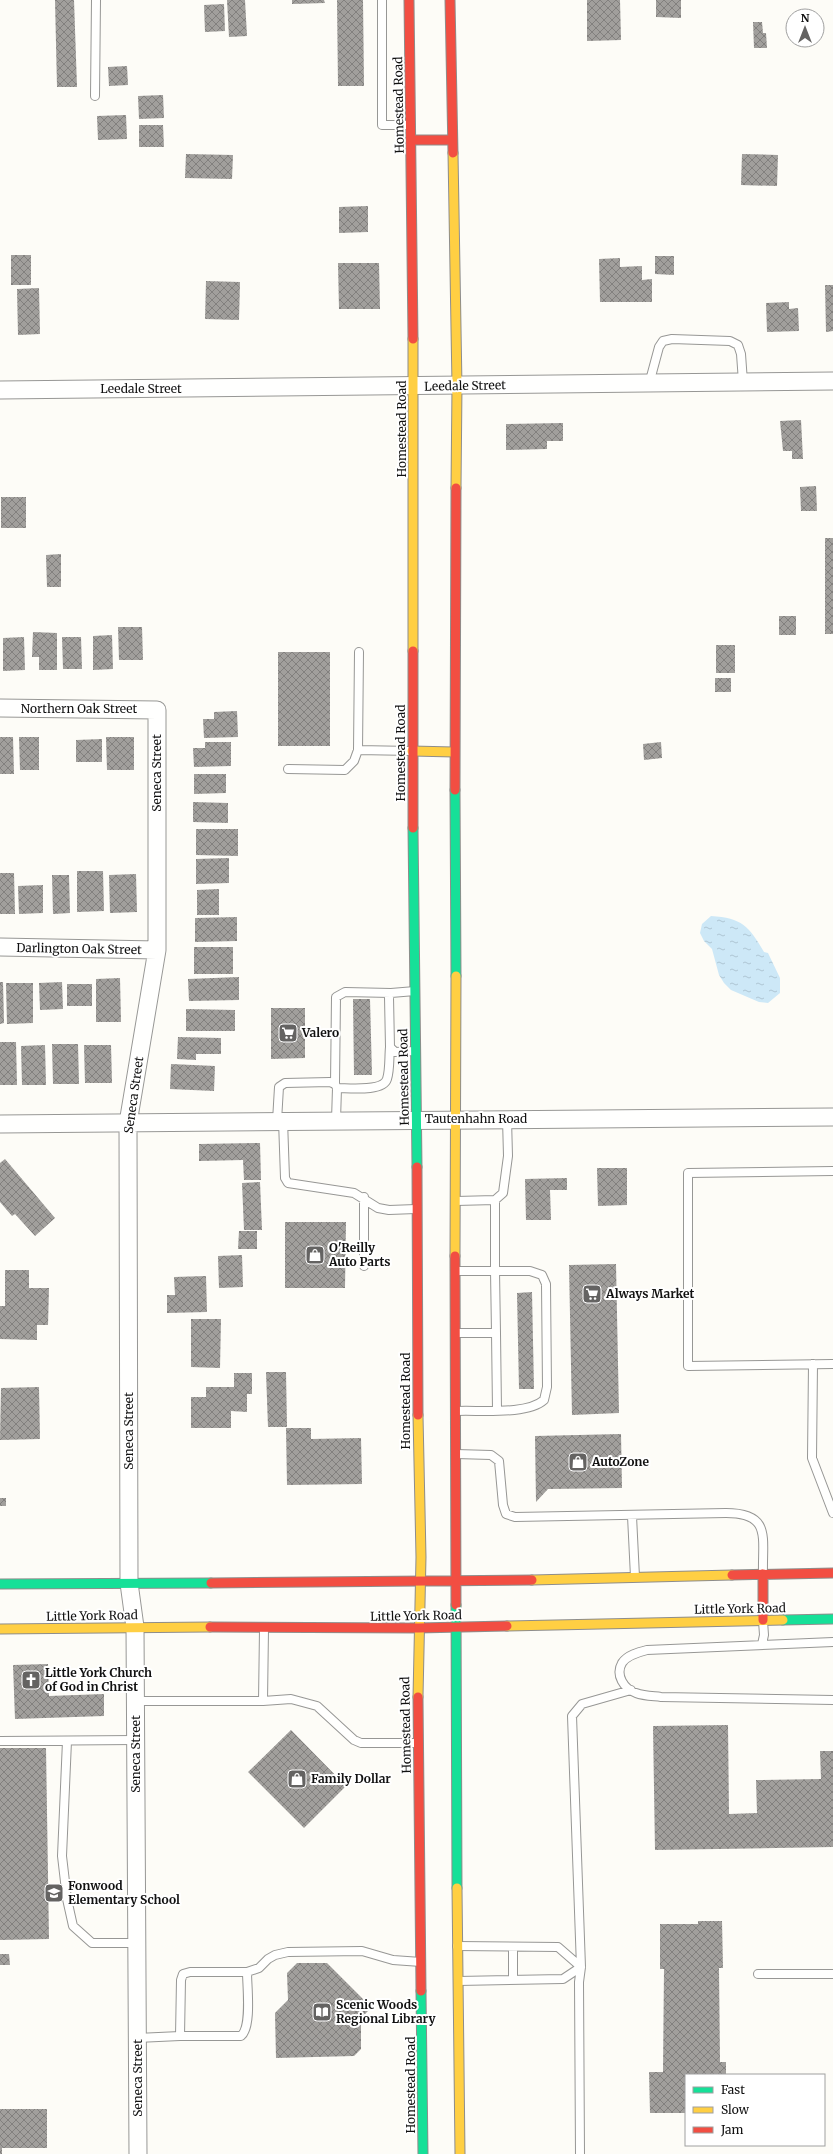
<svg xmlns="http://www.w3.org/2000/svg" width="833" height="2154" font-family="Merriweather,serif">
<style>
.water{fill:url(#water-ripples)}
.building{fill:url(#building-cross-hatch)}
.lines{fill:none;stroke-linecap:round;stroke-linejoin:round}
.lane-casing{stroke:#979795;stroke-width:10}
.street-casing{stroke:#979795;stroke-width:19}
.fast-casing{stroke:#8e8d8b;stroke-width:11}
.slow-casing{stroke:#8e8d8b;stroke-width:11}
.jam-casing{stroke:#8e8d8b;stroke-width:11}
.lane{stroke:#fffffe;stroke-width:8}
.street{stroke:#fffffe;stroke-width:17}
.fast{stroke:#16e098;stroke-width:9}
.slow{stroke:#ffcf43;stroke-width:9}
.jam{stroke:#f24e42;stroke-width:9}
.labels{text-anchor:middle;stroke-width:4;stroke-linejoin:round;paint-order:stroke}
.street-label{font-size:12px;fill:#111;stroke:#fff}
.poi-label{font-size:12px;font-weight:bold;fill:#111;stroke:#fff;text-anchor:start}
</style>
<defs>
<pattern id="water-ripples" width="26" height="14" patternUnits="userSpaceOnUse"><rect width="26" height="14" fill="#cde8f7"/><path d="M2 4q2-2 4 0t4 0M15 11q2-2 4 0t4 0" fill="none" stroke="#afc6d3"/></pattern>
<pattern id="building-cross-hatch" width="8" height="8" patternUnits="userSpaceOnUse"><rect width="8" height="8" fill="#a19f9c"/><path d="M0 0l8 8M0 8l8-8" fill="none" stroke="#82807e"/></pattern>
</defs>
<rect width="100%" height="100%" fill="#fdfcf7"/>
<path class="water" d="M711,916C742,918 749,926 764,952L768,953L780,978V993L768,1003L759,1002L731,990L724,983L719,975L712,949L704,941L700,933L702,924Z"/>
<path class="building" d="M55,0H74L77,87H57Z
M227,0H245L247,36L229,37Z
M292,0H324L325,3L292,4Z
M337,0H363L364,86H338Z
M587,0H620L621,40L587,41Z
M656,0H681V18L656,17Z
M224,4L225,31L205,32L204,5Z
M753,22H762L763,33H766L767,48H754Z
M127,66L128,85L109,86L108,67Z
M163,95L164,118L139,119L138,96Z
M126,115L127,139L98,140L97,116Z
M139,125H163L164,147H139Z
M186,154L233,155L232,179L185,178Z
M742,154L778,155L777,186L741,185Z
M368,206V232L339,233V207Z
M11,255H31V285H11Z
M655,256H674V275L655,274Z
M620,258V267L642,266V280L652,279V302H600L599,259Z
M338,263H379L380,309H339Z
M206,281L240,282L239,320L205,319Z
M825,285H833V331L826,332Z
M39,288L40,334L18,335L17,289Z
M789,302V309L798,308L799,331L767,332L766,303Z
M801,420L803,459H792V451H783L780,421Z
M563,423V441H547V449L506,450V424Z
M816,486L817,511H801L800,487Z
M1,497H26V528H1Z
M825,538H833V634H825Z
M61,554V587H47L46,555Z
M779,616H796V635H779Z
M118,627H142L143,660H119Z
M33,632L57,633V670H39V657H32Z
M112,635L113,669L93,670V636Z
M24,637L25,670L3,671V638Z
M62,637H81L82,669H63Z
M716,645H735V673H716Z
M278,652H330V746H278Z
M715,678H731V692H715Z
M237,711L238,737L204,738L203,719H214V712Z
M0,737H13L14,774H0Z
M19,737H39V770H20Z
M106,737H134V770H107Z
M102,739V762H76V740Z
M205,742H231V766L194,767L193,748H205Z
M661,742L662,758L644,760L643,744Z
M194,774H226V793L194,794Z
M193,802L228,803V823L193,822Z
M196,829H238V856L196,855Z
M229,858V883L196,884V859Z
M77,871H103L104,911L77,912Z
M0,873H14L15,914H0Z
M136,874L137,912L110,913L109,875Z
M52,875H69L70,913L53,914Z
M43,885V913L19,914L18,886Z
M219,889V915H197V890Z
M237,917V941L195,942V918Z
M194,947H233V974H194Z
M239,977V1000L189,1001L188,979Z
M120,978L121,1022H96V979Z
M0,982H3L4,1023L0,1024Z
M62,982L63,1009L40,1010L39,983Z
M6,983H33V1023L7,1024Z
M67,984H92V1006H67Z
M353,999H370L372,1075H354Z
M271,1008H305V1058L271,1059Z
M186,1009L235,1010V1031H186Z
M178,1037L221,1038V1054H196V1060L177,1059Z
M0,1042H16L17,1085H0Z
M52,1044H78L79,1084H53Z
M45,1045L46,1085H22L21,1046Z
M84,1045H111L112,1083H85Z
M171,1064L215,1066L214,1091L170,1089Z
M260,1143L261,1180H244L243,1160L199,1161V1144Z
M5,1159L55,1218L35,1236L15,1214L12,1216L0,1202V1163Z
M597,1168H627V1205L598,1206Z
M567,1178V1190H550L551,1220H526L525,1179Z
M260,1182L262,1230H244L242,1183Z
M285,1222H346L345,1288H285Z
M239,1231H257V1249H238Z
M242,1255L243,1287L219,1288L218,1256Z
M616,1264L619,1413L572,1415L569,1265Z
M5,1270H29V1288H49L48,1325H37V1340L0,1339V1306H5Z
M206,1276L207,1312L167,1313V1295H175L174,1277Z
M532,1292L534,1389H519L517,1293Z
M191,1319H221L220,1368L191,1367Z
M266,1372H286L287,1427H268Z
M234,1373H252V1394H247V1412L231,1411V1428H191V1397H206V1387H234Z
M39,1387L40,1439L0,1440L1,1388Z
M286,1428H311V1439L361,1438L362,1484L287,1485Z
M621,1434L622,1488L548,1489L536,1502L535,1436Z
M0,1498H6V1506H0Z
M48,1664L49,1696L104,1694V1716L15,1719L13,1665Z
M728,1725L729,1814L757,1813L756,1780L821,1779L820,1751H833V1847L655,1850L653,1726Z
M291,1730L346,1786L304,1828L248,1772Z
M0,1748H46L49,1939L0,1940Z
M698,1921H722L723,1968H719L720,2062H726V2075H686V2113H650L649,2072H663L664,1969H660V1924H698Z
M0,1954H9L10,1965H0Z
M297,1963H327L369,2005V2010L361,2018V2049L354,2056L276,2058L275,2013L288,2000L287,1973Z
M0,2109H47V2148H2V2154H0Z"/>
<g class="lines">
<defs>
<path id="lane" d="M382,0V125H410
M95,96L96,0
M649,384L659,347L663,341L672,339L730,341L738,345L741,354L743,382
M359,652L358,750L412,751
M288,769L345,770L354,761L358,750
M415,991L391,993L389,997L390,1047L395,1052L415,1051
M335,1084L336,997L345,992L391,993
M337,1088C349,1088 383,1092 387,1079C390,1070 389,1057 390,1047
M283,1120L285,1178L288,1183L354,1193L378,1208L389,1210L416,1209
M277,1121L279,1087L285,1083L330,1082L335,1084L337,1088L336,1120
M833,1171L688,1173V1366L833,1364
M364,1197V1266
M456,1201L495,1200L503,1193L508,1156L507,1119
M456,1271H495L496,1333
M456,1333H496L497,1410
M813,1364L812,1458L833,1513
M457,1411C481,1410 527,1415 544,1400L547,1387L546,1284L542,1275L530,1271H495V1200
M456,1454L491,1455L499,1461L503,1505L506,1514L515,1517L726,1513C772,1513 762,1538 763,1574
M632,1516L635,1577
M833,1642L647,1650C639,1652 627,1655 622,1663C615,1675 624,1689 636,1693C644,1696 653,1696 661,1697L833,1700
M762,1644L764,1635L763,1621
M136,1701H263L264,1629
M263,1701L291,1699L317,1706L354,1740L361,1743H417
M0,1741L136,1740
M67,1741L62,1856L67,1899L73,1926L92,1943H137
M457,1946L558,1947L581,1967
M513,1947V1980
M758,1974H833
M458,1981L563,1979L581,1967
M180,2036H241C252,2027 247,1987 247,1972
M137,2038L180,2036L181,1980L183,1974L190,1972H247L259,1968L268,1959L275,1955L288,1952L362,1951L393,1960L421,1962
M580,2154L579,1982L581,1967L572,1716L582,1704L631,1690"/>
<path id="street" d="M0,390L833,381
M0,708L157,710V950L128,1123L129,1583L135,1627L138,2154
M0,947L157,950
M0,1124L833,1117"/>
<path id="fast" d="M455,790L456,976
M413,828L417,1167
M0,1584L211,1583
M456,1605L457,1888
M783,1620L833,1619
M421,1991L423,2154"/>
<path id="slow" d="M453,153L457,386L456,488
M413,651V339
M412,751L454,752
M455,1256L456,976
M418,1415L421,1557L418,1697
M532,1580L732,1575
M507,1626L783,1620
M0,1629L210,1627
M457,1888L460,2154"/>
<path id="jam" d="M409,0L413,339
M450,0L453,153
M411,140H452
M413,651V828
M455,790L456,488
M417,1167L418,1415
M455,1256L456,1605
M763,1574V1620
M732,1575L833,1573
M211,1583L532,1580
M210,1627L418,1628L507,1626
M418,1697L421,1991"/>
</defs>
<use href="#lane" class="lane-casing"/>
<use href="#street" class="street-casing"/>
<use href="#fast" class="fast-casing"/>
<use href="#slow" class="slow-casing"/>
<use href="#jam" class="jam-casing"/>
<use href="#lane" class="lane"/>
<use href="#street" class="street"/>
<use href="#fast" class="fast"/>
<use href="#slow" class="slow"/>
<use href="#jam" class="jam"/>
</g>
<defs>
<symbol id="supermarket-square" viewBox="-11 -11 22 22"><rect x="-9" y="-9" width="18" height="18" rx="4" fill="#646362" stroke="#fff"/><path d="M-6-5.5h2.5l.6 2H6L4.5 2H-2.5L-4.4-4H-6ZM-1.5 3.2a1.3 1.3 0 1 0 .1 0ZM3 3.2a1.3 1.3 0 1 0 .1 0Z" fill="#fff"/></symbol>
<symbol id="shop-square" viewBox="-11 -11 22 22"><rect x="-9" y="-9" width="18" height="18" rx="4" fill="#646362" stroke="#fff"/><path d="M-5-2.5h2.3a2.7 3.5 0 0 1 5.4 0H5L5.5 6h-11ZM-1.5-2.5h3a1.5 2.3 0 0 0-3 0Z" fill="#fff"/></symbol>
<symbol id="church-square" viewBox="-11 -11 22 22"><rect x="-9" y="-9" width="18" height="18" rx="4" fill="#646362" stroke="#fff"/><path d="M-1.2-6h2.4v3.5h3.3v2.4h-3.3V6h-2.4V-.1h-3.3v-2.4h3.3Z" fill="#fff"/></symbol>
<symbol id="school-square" viewBox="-11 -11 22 22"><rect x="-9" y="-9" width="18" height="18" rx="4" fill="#646362" stroke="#fff"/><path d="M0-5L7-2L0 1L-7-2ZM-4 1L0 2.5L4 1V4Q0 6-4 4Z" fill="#fff"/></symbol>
<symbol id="library-square" viewBox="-11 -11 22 22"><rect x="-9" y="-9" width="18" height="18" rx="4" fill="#646362" stroke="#fff"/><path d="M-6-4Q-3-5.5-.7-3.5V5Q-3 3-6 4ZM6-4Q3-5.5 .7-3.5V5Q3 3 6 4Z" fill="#fff"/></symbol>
</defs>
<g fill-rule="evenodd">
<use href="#supermarket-square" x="277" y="1022" width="22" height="22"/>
<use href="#shop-square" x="304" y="1244" width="22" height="22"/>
<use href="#supermarket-square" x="581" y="1283" width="22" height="22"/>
<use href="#shop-square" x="567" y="1451" width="22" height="22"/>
<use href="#church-square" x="20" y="1669" width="22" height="22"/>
<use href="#shop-square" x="286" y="1768" width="22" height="22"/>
<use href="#school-square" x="43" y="1882" width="22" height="22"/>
<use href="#library-square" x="311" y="2001" width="22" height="22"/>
</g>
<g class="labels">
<g class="street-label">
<text transform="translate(399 105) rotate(-91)" y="4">Homestead Road</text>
<text transform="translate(465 386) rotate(-1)" y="4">Leedale Street</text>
<text x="141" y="393">Leedale Street</text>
<text transform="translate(402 429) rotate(-90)" y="4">Homestead Road</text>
<text x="79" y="713">Northern Oak Street</text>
<text transform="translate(401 753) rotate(-90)" y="4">Homestead Road</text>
<text transform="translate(157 773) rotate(-90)" y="4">Seneca Street</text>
<text transform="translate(79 949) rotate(1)" y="4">Darlington Oak Street</text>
<text transform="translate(404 1077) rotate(-91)" y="4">Homestead Road</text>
<text transform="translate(134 1095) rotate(-82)" y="4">Seneca Street</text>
<text x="476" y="1123">Tautenhahn Road</text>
<text transform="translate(406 1401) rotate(-90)" y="4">Homestead Road</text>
<text transform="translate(129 1431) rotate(-90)" y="4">Seneca Street</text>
<text transform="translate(740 1609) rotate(-1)" y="4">Little York Road</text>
<text transform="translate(92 1616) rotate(-1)" y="4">Little York Road</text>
<text transform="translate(416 1616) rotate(-1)" y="4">Little York Road</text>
<text transform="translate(406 1725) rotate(-91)" y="4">Homestead Road</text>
<text transform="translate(136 1754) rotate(-90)" y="4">Seneca Street</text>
<text transform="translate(138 2078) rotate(-90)" y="4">Seneca Street</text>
<text transform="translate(411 2085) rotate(-90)" y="4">Homestead Road</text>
</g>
<g class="poi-label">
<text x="302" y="1037">Valero</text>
<text x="329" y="1252">O'Reilly<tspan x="329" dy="14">Auto Parts</tspan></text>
<text x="606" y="1298">Always Market</text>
<text x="592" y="1466">AutoZone</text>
<text x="45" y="1677">Little York Church<tspan x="45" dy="14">of God in Christ</tspan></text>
<text x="311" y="1783">Family Dollar</text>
<text x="68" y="1890">Fonwood<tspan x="68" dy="14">Elementary School</tspan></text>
<text x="336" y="2009">Scenic Woods<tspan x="336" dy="14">Regional Library</tspan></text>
</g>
</g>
<rect x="685" y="2074" width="140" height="72" fill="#ffffff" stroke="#a0a0a0"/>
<rect x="693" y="2087" width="20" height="6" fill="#16e098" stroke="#a0a0a0"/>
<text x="721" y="2094" font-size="12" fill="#111111">Fast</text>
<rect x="693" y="2107" width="20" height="6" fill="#ffcf43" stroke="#a0a0a0"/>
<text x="721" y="2114" font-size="12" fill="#111111">Slow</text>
<rect x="693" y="2127" width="20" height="6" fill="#f24e42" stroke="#a0a0a0"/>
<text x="721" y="2134" font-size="12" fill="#111111">Jam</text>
<g transform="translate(805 28)"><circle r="19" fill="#ffffff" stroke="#a0a0a0"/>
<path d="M0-3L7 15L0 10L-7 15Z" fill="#646362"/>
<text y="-6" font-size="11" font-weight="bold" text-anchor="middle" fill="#111111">N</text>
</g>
</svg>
